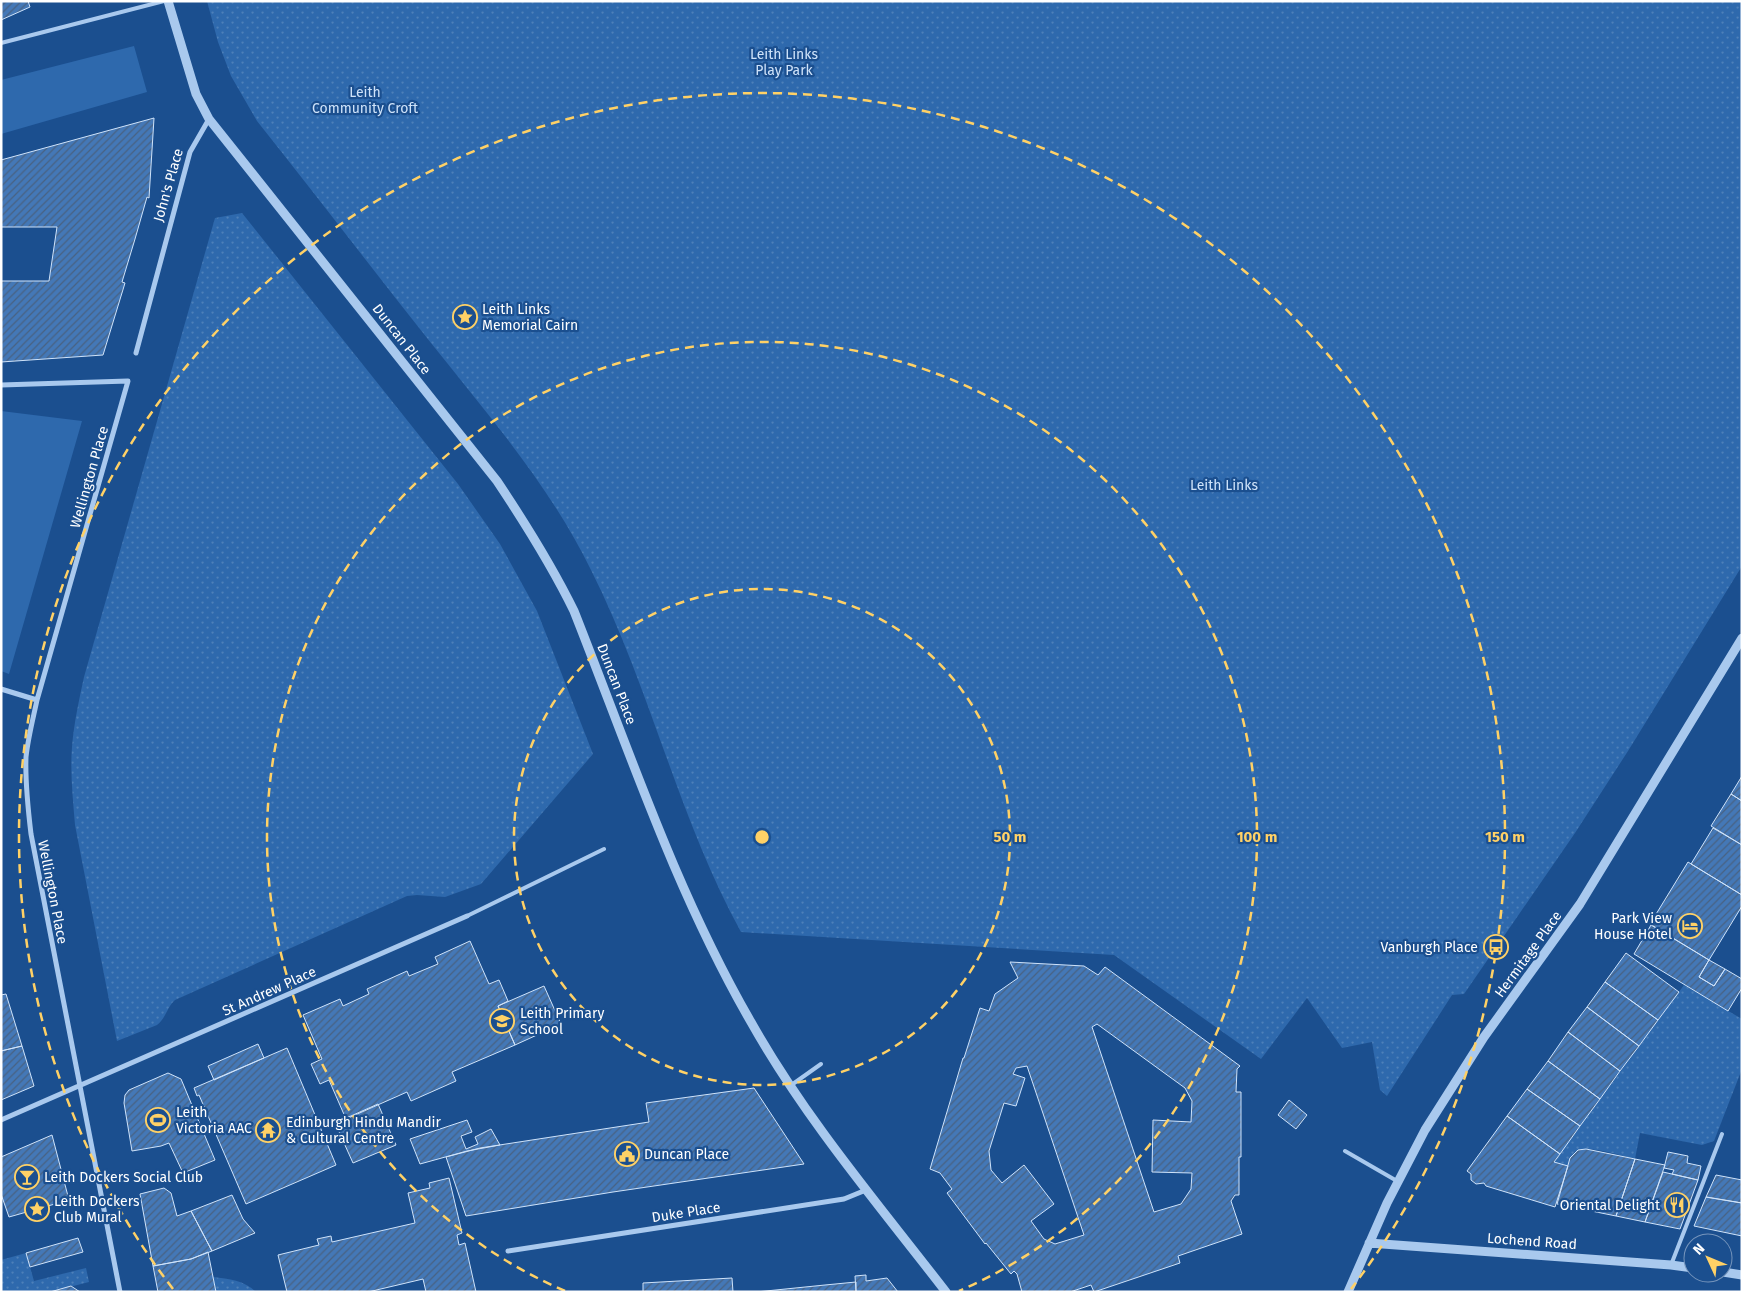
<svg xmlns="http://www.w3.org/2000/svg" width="1743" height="1293" font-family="'Fira Sans',sans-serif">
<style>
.grass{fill:#2e69ad}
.park{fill:url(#park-dots)}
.building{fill:url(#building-hatch);stroke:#cfe3fa;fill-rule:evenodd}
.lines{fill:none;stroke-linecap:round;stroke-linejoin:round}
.service{stroke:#a9c9ee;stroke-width:4}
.minor{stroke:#a9c9ee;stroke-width:5}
.tertiary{stroke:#a9c9ee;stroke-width:9}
.ring{fill:none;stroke:#ffd166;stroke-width:2.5;stroke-dasharray:9 6}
.labels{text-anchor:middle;stroke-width:4.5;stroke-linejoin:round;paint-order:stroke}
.park-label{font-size:14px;fill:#cfe3fa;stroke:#1b4f8f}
.street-label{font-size:14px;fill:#fff;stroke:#1b4f8f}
.poi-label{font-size:14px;fill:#fff;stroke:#1b4f8f;text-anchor:start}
.centre{fill:#ffd166;stroke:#1b4f8f;stroke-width:2.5}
.ring-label{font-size:15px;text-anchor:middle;font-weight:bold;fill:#ffd166;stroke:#1b4f8f;stroke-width:4.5;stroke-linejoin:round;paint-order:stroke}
</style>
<defs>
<pattern id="park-dots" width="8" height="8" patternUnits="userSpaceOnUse" patternTransform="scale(1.25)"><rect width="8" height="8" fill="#2e69ad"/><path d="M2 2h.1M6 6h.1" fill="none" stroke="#4d80b9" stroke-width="1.8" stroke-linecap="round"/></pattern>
<pattern id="building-hatch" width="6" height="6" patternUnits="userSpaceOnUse" patternTransform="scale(1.25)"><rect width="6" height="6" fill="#4478b7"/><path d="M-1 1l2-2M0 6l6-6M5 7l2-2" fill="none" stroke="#486282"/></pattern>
</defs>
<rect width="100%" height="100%" fill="#1b4f8f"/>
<path class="grass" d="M134,46L147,92L1,134V80Z
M1,411L82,421L9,674L1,671Z"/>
<path class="park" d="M207,1H1742V566L1628,751L1575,833L1464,994L1452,995L1387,1096L1380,1090L1372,1042L1342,1048L1307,998L1261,1059L1114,955L741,932C678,817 650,687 591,570C550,486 489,416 431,343C373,270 316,195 257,121L231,76L218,42Z
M242,213L458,484L500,544L537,611L593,754L481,884L445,897L417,895L407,896L175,1000C167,1007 166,1018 157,1025L117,1041L75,825C73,799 70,773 72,747C74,723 79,700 84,677L215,218Z
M1684,985L1742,1019V1069L1714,1141L1702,1145L1640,1133L1635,1159C1622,1156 1586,1144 1575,1152C1571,1156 1569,1161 1568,1166L1554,1162Z
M26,1253L34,1281L86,1268L89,1282L50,1292H1V1260Z
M213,1277C229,1279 244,1280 256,1292H216Z"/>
<path class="building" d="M1,1H28L30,7L1,20Z
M154,118L149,198L147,197L135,239L122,282L125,283L103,355L1,362V281H49L57,227H1V160Z
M1742,776V801L1731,794Z
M1731,794L1742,801V845L1711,826Z
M1713,828L1742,845V895L1691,864Z
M1688,862L1742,895V906L1709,960L1650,924Z
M1651,925L1709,960L1699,977L1714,986L1725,969L1742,979V988L1728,1011L1634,954Z
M470,941L489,984L499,980L508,1001L498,1006L515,1045L452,1072L456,1081L411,1101L407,1092L346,1119L329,1080L320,1084L311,1064L322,1059L303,1015L340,999L343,1006L369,994L367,989L407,971L409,976L438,964L435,957Z
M1626,953L1679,992L1658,1020L1605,982Z
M1709,960L1725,969L1714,986L1699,977Z
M1010,962L1084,966L1098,975L1105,967L1240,1066L1237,1069L1236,1092H1241V1157H1239V1195H1235L1231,1201L1242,1234L1178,1256L1180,1263L1094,1292L1091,1285L1070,1292H1022L1017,1274L1014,1271L1011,1274L986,1243L985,1244L947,1193L952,1189L940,1173L930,1169L963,1058H964L980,1008L989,1011L995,994L1018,978ZM1097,1024L1185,1088L1192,1101L1191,1122L1153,1120L1152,1172L1192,1173L1191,1189L1181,1204L1154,1212L1092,1027ZM1027,1066L1084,1235L1055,1244L1044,1239L1031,1221L1054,1204L1024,1165L1002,1183L991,1170L989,1151L1004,1103L1016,1106L1025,1078L1013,1074L1016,1068Z
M1605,982L1658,1020L1639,1046L1587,1007Z
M544,986L561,1024L515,1045L498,1006Z
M6,994L22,1046L1,1051V995Z
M1587,1007L1639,1046L1620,1071L1568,1032Z
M1568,1032L1620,1071L1600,1099L1548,1061Z
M258,1044L264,1058L214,1080L208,1066Z
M22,1046L34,1086L1,1100V1051Z
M287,1048L336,1165L246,1204L199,1095L197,1096L194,1088Z
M1548,1061L1600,1099L1580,1126L1527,1089Z
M168,1073L181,1079L215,1160L183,1173L169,1143L161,1146L132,1151L124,1103L125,1095L129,1090Z
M754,1088L804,1164L613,1192L466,1216L446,1157L480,1148L649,1122L646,1103Z
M1527,1089L1580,1126L1560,1154L1507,1116Z
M1289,1100L1307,1115L1296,1129L1278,1115Z
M378,1104L396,1145L353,1163L335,1123Z
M1507,1116L1560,1154L1554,1162L1568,1166L1555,1207L1486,1186L1484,1183L1476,1184L1471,1180V1174L1467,1171Z
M467,1120L472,1132L461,1136L466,1149L478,1144L475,1137L491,1129L500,1145L467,1151L420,1164L410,1139Z
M52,1135L69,1200L9,1217L1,1194V1157Z
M1586,1149L1635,1159L1616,1216L1557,1204L1570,1158L1578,1150Z
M1668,1152L1688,1156L1687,1163L1701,1166L1698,1180L1672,1174L1674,1170L1664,1168Z
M1635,1159L1665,1165L1645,1222L1616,1216Z
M1663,1172L1698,1180L1680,1229L1645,1222Z
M1716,1175L1742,1180V1203L1706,1197Z
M449,1178L462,1233L457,1235L459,1245L465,1243L476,1292H426L423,1279L368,1292H287L278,1255L319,1245L317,1239L331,1236L332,1242L415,1223L408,1193L430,1188L429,1183Z
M164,1188L171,1193L177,1216L191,1211L212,1251L191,1259L153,1266L140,1194Z
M232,1195L243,1219L255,1233L212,1251L191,1211Z
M1706,1197L1742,1203V1236L1694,1226Z
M78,1238L83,1252L30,1267L26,1253Z
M208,1252L216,1292H158L153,1266L191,1259Z
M866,1275V1281L887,1278L898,1292H856L855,1276Z
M732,1278L733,1292H643V1283Z
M856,1282V1292H756L825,1285Z
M71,1286L80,1292H50Z"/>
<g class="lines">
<path class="service" d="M1,43L164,1
M467,916L604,849
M790,1086L821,1064
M1345,1151L1397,1181
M1671,1265L1722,1134"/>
<path class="minor" d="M136,353L190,152L209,119
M1,385L128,381L37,700C33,719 28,738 26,757C25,783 28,809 31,834L120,1292
M1,689L37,700
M1,1120L467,916
M508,1251L844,1199L866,1190"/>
<path class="tertiary" d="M168,1L196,94L209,119L497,481C525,523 552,566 574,611C629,750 676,892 751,1022C805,1118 878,1204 946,1292
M1369,1243L1671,1265L1693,1268
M1723,1272L1742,1275
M1348,1292L1387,1203L1425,1130L1484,1037L1580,904L1742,638"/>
</g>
<g class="ring">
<circle cx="762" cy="837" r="248"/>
<path d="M565 1291A495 495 0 1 1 959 1291"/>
<path d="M173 1289A743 743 0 1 1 1351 1289"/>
</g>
<defs>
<symbol id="sight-ring" viewBox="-11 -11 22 22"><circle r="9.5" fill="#1b4f8f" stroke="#ffd166" stroke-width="1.5"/><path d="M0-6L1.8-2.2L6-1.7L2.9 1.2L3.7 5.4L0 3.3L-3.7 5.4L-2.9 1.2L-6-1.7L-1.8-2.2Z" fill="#ffd166"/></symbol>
<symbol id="hotel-ring" viewBox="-11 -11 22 22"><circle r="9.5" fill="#1b4f8f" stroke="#ffd166" stroke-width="1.5"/><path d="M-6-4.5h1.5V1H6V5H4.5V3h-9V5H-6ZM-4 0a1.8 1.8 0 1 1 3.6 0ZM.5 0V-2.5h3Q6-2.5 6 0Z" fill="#ffd166"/></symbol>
<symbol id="bus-ring" viewBox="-11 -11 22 22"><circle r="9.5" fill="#1b4f8f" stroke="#ffd166" stroke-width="1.5"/><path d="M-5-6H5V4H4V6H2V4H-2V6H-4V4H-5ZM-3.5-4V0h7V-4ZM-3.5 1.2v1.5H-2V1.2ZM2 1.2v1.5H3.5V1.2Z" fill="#ffd166"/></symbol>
<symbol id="school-ring" viewBox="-11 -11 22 22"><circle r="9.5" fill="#1b4f8f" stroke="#ffd166" stroke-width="1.5"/><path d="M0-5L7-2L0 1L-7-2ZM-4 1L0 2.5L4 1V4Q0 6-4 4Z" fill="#ffd166"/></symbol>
<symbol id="stadium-ring" viewBox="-11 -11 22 22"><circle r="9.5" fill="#1b4f8f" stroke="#ffd166" stroke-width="1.5"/><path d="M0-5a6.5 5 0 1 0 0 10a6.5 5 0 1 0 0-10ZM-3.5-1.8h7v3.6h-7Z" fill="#ffd166"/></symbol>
<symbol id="temple-ring" viewBox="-11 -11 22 22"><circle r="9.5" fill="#1b4f8f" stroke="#ffd166" stroke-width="1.5"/><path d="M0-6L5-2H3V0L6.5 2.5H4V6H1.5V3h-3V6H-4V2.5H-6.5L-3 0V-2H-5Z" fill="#ffd166"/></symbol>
<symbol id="civic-ring" viewBox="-11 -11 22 22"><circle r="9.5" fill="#1b4f8f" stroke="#ffd166" stroke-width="1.5"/><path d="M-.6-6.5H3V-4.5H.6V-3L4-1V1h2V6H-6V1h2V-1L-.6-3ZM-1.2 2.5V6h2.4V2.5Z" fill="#ffd166"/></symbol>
<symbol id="bar-ring" viewBox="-11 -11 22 22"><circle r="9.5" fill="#1b4f8f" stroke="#ffd166" stroke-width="1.5"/><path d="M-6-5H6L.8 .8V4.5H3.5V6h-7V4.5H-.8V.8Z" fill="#ffd166"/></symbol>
<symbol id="restaurant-ring" viewBox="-11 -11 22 22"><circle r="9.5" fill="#1b4f8f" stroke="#ffd166" stroke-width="1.5"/><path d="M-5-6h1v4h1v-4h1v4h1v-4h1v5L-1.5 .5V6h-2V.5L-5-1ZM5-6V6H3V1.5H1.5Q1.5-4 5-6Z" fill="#ffd166"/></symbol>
</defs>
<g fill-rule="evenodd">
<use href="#sight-ring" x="451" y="303" width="28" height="28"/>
<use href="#hotel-ring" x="1676" y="912" width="28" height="28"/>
<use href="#bus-ring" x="1482" y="933" width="28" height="28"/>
<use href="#school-ring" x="488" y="1007" width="28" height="28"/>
<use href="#stadium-ring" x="144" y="1106" width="28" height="28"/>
<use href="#temple-ring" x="254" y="1116" width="28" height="28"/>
<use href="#civic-ring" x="613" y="1140" width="28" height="28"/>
<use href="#bar-ring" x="13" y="1163" width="28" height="28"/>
<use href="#restaurant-ring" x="1663" y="1191" width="28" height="28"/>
<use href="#sight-ring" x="23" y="1195" width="28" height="28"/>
</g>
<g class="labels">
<g class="park-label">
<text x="784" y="59">Leith Links<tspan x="784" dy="16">Play Park</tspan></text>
<text x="365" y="97">Leith<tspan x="365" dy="16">Community Croft</tspan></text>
<text x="1224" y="490">Leith Links</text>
</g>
<g class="street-label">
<text transform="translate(168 185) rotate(-74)" y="5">John's Place</text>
<text transform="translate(402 339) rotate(52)" y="5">Duncan Place</text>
<text transform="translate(89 477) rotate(-74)" y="5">Wellington Place</text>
<text transform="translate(617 684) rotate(69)" y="5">Duncan Place</text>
<text transform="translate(53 892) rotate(79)" y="5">Wellington Place</text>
<text transform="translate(1528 954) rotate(-54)" y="5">Hermitage Place</text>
<text transform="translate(269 991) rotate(-24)" y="5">St Andrew Place</text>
<text transform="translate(686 1212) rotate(-9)" y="5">Duke Place</text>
<text transform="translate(1532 1241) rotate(4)" y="5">Lochend Road</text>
</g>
<g class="poi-label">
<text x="482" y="314">Leith Links<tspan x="482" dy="16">Memorial Cairn</tspan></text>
<text x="1672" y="923" text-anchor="end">Park View<tspan x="1672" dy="16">House Hotel</tspan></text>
<text x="1478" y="952" text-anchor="end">Vanburgh Place</text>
<text x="520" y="1018">Leith Primary<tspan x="520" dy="16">School</tspan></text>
<text x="176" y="1117">Leith<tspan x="176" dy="16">Victoria AAC</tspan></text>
<text x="286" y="1127">Edinburgh Hindu Mandir<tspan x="286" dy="16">&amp; Cultural Centre</tspan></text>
<text x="644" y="1159">Duncan Place</text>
<text x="44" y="1182">Leith Dockers Social Club</text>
<text x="54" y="1206">Leith Dockers<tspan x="54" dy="16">Club Mural</tspan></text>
<text x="1660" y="1210" text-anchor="end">Oriental Delight</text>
</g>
</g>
<circle cx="762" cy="837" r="8" class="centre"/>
<g class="ring-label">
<text x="1010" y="842">50 m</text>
<text x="1257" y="842">100 m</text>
<text x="1505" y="842">150 m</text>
</g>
<rect width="1743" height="1293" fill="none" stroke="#ffffff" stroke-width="5"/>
<g transform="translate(1708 1258) rotate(314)"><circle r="24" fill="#1b4f8f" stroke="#7695bc"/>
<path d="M0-4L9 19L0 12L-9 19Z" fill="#ffd166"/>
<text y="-8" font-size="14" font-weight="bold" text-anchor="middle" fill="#ffffff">N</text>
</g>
</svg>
